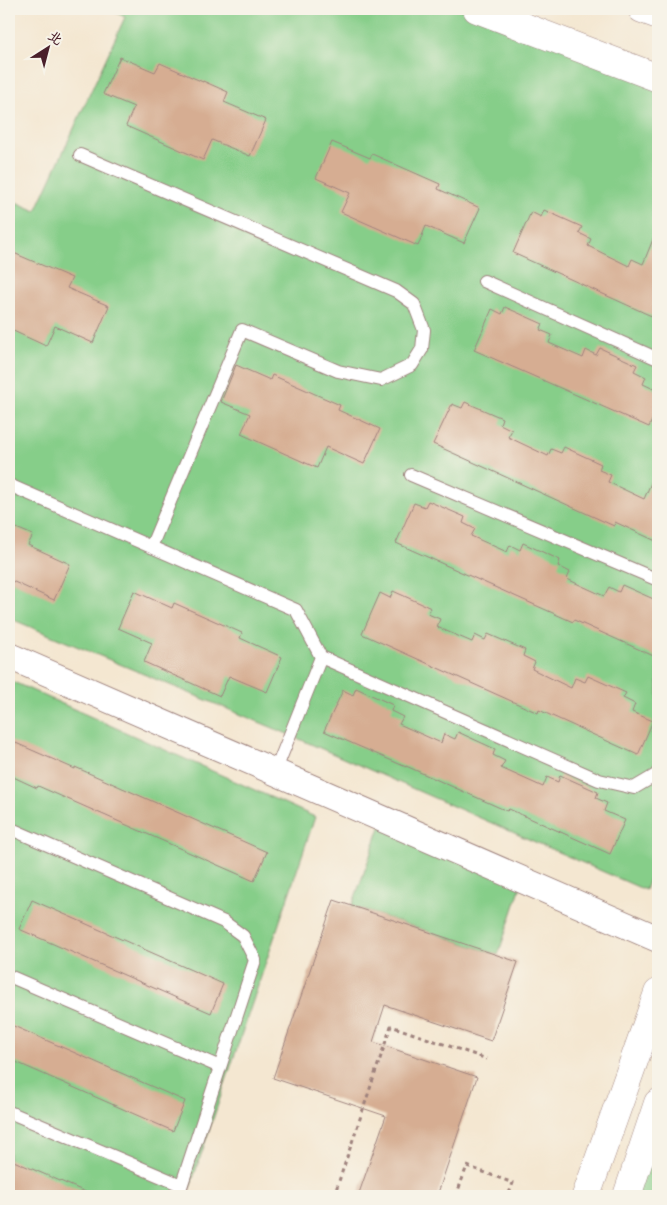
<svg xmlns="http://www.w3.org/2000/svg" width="667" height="1205" font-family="Dekko,'LXGW WenKai TC',sans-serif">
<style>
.green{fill:#86ce89;stroke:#68765a}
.building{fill:#d6ad92}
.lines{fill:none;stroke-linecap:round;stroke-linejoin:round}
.service-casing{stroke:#9f837e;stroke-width:14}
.minor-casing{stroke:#9f837e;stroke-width:28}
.tertiary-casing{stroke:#9f837e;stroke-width:29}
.primary-casing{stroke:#9f837e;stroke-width:29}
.trunk-casing{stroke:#9f837e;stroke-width:29}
.path{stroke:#9f837e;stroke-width:3;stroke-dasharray:4 4;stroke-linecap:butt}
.service{stroke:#fff;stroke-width:12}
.minor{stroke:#fff;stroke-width:26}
.tertiary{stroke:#fff;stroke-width:28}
.primary{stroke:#fff;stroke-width:28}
.trunk{stroke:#fff;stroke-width:28}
</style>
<rect width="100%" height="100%" fill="#f7f3e8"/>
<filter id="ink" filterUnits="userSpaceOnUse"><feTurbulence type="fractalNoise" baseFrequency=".02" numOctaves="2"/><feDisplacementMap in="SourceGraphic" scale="10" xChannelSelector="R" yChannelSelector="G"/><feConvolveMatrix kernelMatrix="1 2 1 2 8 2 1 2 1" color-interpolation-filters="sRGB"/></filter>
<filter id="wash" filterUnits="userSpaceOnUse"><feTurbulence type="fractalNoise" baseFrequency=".0096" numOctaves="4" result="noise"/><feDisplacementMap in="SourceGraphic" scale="20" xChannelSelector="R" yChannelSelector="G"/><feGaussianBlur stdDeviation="1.12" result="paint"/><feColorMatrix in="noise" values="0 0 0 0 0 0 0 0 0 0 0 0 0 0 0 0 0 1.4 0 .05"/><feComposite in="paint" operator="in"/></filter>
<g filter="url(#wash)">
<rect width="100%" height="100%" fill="#f4e7d1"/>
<path class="green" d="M108,9H477L658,78V855L645,890L290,735L9,618V199L36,211L125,17Z
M9,680L315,817L187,1196H9Z
M383,819L523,880L498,955L352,906Z
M658,1103V1196H627Z"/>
<g id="blocks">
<path class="building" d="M120,57L155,72L160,63L203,82V81L228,92L224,102L266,120L250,156L212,140L203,160L126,126L134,107L103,94Z
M332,142L370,158L372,154L440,184L438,189L480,208L464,243L426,226L418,246L341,212L350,193L316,178Z
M544,210L582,227L579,233L591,239L588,246L629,266L632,259L643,264L658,227V319L513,253L531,212L541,217Z
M9,251L72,278L67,288L109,306L93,343L55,326L46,346L9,329Z
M505,307L543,324L540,330L552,335L549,343L583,358L586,350L596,355L600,348L637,365L634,371L646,377L643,384L658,391V407L649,427L474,350L492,309L502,314Z
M236,365L270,380L272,375L340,405L338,410L380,429L364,464L326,447L317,468L241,434L250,414L221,402Z
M465,402L502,418L500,424L512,430L508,437L548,456L551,449L561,453L564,447L601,464L599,470L611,475L608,482L644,499L658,467V542L615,522L614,526L433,444L452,404L462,408Z
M428,501L465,517L463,523L475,529L471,536L507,552L510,545L520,550L523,543L560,560L558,566L570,572L567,579L604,596L609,587L619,592L622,585L658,601V658L574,620L573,622L396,543L414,503L425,507Z
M9,525L33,535L28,545L70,564L54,600L12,581L9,587Z
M134,591L172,608L174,603L242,633L240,638L282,657L267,692L229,676L220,696L144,662L152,643L118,628Z
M393,591L431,608L428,614L440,619L437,627L472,642L475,635L485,640L488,634L525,650L523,656L535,662L532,669L571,688L575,678L585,682L588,676L626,693L623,698L635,704L632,712L653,721L638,755L539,710L538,713L362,634L380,593L390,598Z
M356,688L393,705L391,711L403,717L399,724L441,743L444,734L455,739L458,732L495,749L493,755L505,761L501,768L543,787L547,777L558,782L560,775L598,792L596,798L607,803L604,811L625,820L610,854L509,809L507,811L406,766V767L324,731L343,690L353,695Z
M9,740L75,769V767L267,852L254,881L38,786L37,788L9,775Z
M32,900L223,984L211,1013L19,929Z
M334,900L518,962L491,1041L385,1005L373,1042L477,1077L437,1196H358L386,1116L273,1078Z
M9,1024L185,1101L173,1131L9,1059Z
M9,1159L95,1196H9Z"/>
</g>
</g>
<g filter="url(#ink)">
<use href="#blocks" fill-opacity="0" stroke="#9f837e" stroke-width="1"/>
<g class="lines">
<defs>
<path id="service" d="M80,155L396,291L414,304L424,330L422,349L412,365L381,380L338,371L242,330L151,547
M484,281L658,359
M411,475L658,580
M9,485L296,610L321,657
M275,772L321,657L599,780L634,788L656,775L658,772
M9,828L224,922L243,936L255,960L178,1196
M9,976L220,1067
M9,1112L181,1185"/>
<path id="minor" d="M9,656L658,939"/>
<path id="tertiary" d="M586,1196L658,993
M627,1196L658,1103"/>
<path id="primary" d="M477,9L658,78"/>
<path id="trunk" d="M493,9L528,29
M642,9L658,15"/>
</defs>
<use href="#service" class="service-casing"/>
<use href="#minor" class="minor-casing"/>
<use href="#tertiary" class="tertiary-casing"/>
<use href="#primary" class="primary-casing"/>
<use href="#trunk" class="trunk-casing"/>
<path class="path" d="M334,1196L391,1026L487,1059
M456,1196L467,1166L513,1183L508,1196"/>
<use href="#service" class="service"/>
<use href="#minor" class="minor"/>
<use href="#tertiary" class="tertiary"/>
<use href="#primary" class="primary"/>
<use href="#trunk" class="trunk"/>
</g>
</g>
<rect width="667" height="1205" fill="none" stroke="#f7f3e8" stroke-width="30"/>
<g transform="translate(48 48) rotate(36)" stroke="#f7f3e8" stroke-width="4" paint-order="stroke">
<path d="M0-4L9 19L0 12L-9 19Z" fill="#4a1f2b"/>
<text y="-8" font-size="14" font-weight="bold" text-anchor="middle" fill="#4a1f2b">北</text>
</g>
</svg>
